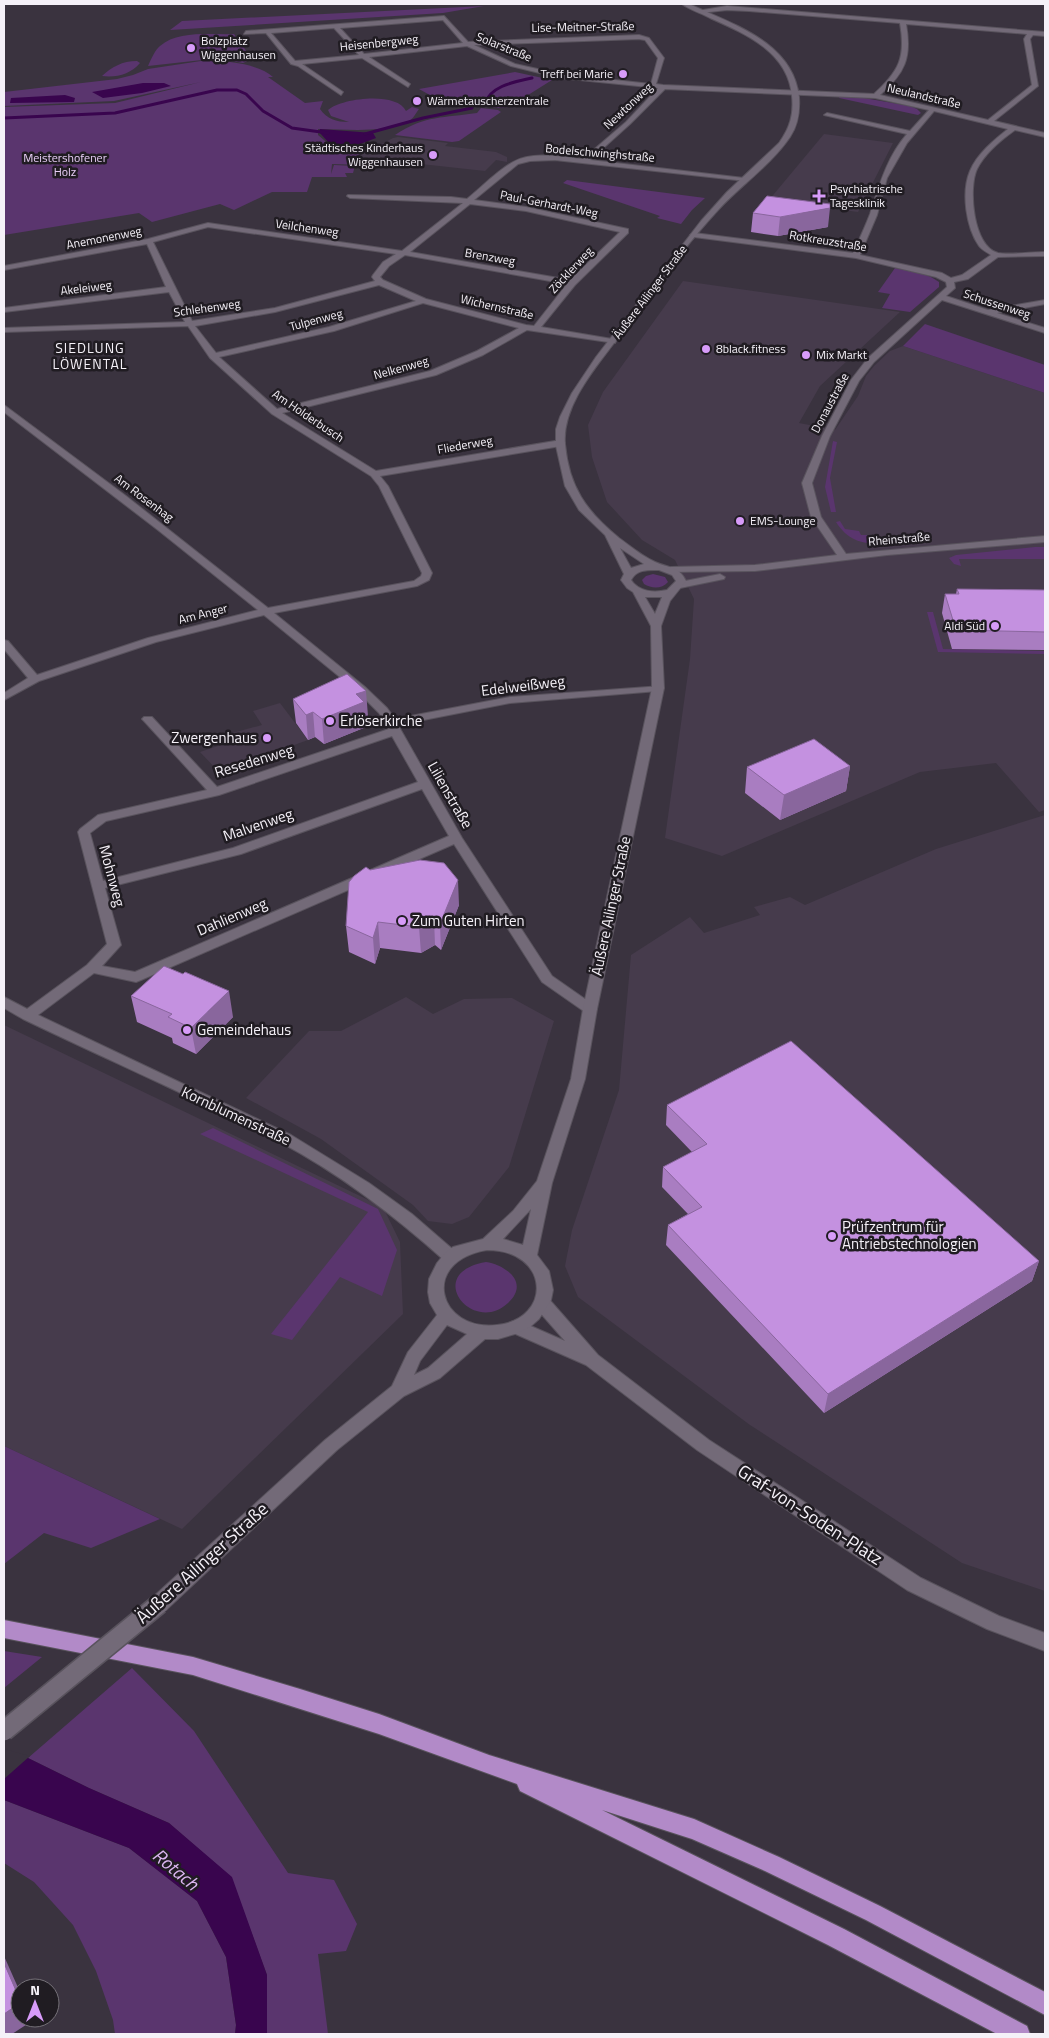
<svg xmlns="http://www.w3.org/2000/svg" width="1049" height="2038" font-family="'Titillium Web',sans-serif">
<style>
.built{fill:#463b4c}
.green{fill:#5a356e}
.water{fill:#39054e}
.pier{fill:#3a333f}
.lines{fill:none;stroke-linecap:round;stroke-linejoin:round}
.stream{stroke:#39054e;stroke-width:3}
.minor-casing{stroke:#59535d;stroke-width:2}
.tertiary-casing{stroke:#59535d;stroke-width:2}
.secondary-casing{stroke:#59535d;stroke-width:2}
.primary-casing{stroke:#59535d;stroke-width:2}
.minor{fill:#736a78;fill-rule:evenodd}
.tertiary{fill:#736a78;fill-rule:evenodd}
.secondary{fill:#736a78;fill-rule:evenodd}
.primary{fill:#b28ac8;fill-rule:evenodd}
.secondary-bridge-casing{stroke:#59535d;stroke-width:22;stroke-linecap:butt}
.secondary-bridge{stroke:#736a78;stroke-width:19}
.wall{fill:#a97dc1}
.shaded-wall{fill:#89669d}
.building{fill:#c491e0;stroke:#89669d}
.poi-dot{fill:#d79bf9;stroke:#201c22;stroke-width:2}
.labels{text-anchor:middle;stroke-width:5;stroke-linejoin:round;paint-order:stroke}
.far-street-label{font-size:12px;fill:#f5f1f8;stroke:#201c22}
.far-poi-label{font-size:12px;fill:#f5f1f8;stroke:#201c22;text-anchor:start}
.far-park-label{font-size:12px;fill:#e8cef7;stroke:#201c22}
.far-neighbourhood-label{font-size:14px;letter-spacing:1px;fill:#f5f1f8;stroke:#201c22}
.street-label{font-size:15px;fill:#f5f1f8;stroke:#201c22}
.poi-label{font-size:15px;fill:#f5f1f8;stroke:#201c22;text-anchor:start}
.near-street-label{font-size:18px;fill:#f5f1f8;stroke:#201c22}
.near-water-label{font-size:19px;font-style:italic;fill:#dcb6f2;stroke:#201c22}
</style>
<rect width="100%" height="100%" fill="#3a333f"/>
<path class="built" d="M824,134L893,143L858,212L769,200Z
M398,137L448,143L445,146L496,152L507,157V162L496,160L485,171L357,157L393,138Z
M683,281L900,312L820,386L799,423L835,430L858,396L866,376L874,366L890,351L903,346L1045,393V810L1039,812L996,763L920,772L722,856L665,838L690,659L694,599L675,560L642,540L607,502L592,457L588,425L603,392Z
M280,703L308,740L286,748L292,756L233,775L220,773L200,752L230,742L225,735L262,725L253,711Z
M1045,815V1591L962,1563L750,1425L578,1297L565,1266L572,1230L619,1090L631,955L690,917L704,933L760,915L754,907L790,897L805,905L936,849Z
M406,997L433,1014L464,999L512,998L554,1021L509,1167L469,1217L452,1224L428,1221L413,1205L321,1139L246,1098L309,1031H341Z
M4,1025L383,1207L400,1242L403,1314L182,1529L4,1446Z"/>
<path class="green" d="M484,6L443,13L170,30L182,21Z
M234,34L252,59L243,63L227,60H202L148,66C151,59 155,50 160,46C178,30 212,35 234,34Z
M137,61L140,63C131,74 116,78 102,76C112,67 122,61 137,61Z
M201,61C221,60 258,63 273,77H268L305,103L323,101L320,109C327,119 336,122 349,122L331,116L328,110C341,98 397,91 406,111L412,107L419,109C416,113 413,119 409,121C380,134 348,129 318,129V135L330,145L327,147L387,144L350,158L398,164V166L332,164L331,174L334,165L355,166L353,173H345L347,177H312L307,192H272L234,210L220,204L152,222L139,213L4,235V107L115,103L201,82L114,101L4,106V92L117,79L133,75L148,69Z
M515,72L552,80L509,107L498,108L437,99L419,89Z
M841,94L910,106L917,109L921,113L918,115L839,98Z
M481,108L498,110L501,112L459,141L452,142L395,135C425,115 444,118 477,113Z
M567,180L705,198L692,210L681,224L657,218L660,216L563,183Z
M895,268L920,273L931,277L939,282V287L910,312L882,308L890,294L878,292Z
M925,324L1045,365V393L903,346Z
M833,441L837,442L830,478L836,512H831L825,487Z
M840,521L845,529L859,531L861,535H867L869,538H876L878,541L903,539L905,542C877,544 853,549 836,522Z
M1035,547H1045V559H959L961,566L954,564L949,558L956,555Z
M653,574L665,577L668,582C662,589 652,589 644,584L642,580L646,576Z
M927,612H933L943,649L1045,651V654L938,652Z
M213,1128L378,1209L397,1250L382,1296L340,1277L292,1340L271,1334L368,1212L200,1134Z
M486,1262C506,1265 530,1283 508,1303C473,1336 422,1273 486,1262Z
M4,1446L160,1519L91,1548L44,1533L4,1564Z
M4,1651L42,1657L4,1688Z
M132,1668L194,1731L288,1873L334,1880L357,1924L346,1951L318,1954L328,2034H267V1975L231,1877L169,1823L89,1788L28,1758Z
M4,1800L129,1848L197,1901L226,1957L236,2025L235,2034H115L113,2020L96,1971L73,1925L34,1882L4,1863Z"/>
<path class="water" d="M143,83H164L171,86L142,93L103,98L92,92Z
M65,95L75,98L74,102L10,103L11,98Z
M320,129L373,133L376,138L360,144H330L319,132Z
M4,1752L28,1758L89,1788L169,1823L232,1877L267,1975V2034H235L236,2025L226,1957L197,1901L129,1848L4,1800Z"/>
<path class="pier" d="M4,1749L30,1756L4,1779Z"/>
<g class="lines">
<path class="stream" d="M479,105L485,103C492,85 515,82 532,78
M4,118L115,113L217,90H237L246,94L263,111L292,128L328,133
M365,134L423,118L472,108"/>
<defs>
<path id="minor" d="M727,6L1045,32V36L1033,35L1030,39L1038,86L994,121L1045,133V137L1015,130C1001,140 985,153 977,169C968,188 973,247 998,253C1010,255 1032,252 1045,252V256L998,257L968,279L954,282L955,288L946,296L988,310L1045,300V304L997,313L1045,328V333L942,300L874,362L859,381L830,436L812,483L821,517L846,554L1045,536V542L887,555L755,571L667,572L666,570L671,567L755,565L837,555L811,517L802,483L822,436L851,380L868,358L947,287L946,282L936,277L856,258L694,237L690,235L694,233L853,253C859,240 865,227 870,214C879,186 887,157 907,134L824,115L827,113L910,131L929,110L875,98L665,89L630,124L590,160L744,178L747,180L746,181L555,160L530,161L518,164L474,200L526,207L628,229V233L575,285L541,327L612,339L616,341L615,343L527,330L483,355L436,375L282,413L376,471L561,440L565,443L561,446L380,476L388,486L432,573L429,580L417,586L274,613L365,687L387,708L395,719L510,697L662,686L664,688L662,690L658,691L510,703L398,725L462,838L552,976L595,1006L597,1009L595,1012H585L542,982L454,844L141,980L136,982L94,973L38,1015L291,1135L369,1183L412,1214L457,1253L459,1257L457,1261L451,1263L445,1261C395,1216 340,1174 280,1142C196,1098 108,1060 23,1019L4,1008V997L27,1009L87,965L107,944L78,832L80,829L98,815L207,790L144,721L142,719L144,717H152L217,787L389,729L379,713L357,691L264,615L156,642L39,681L4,700V693L28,678L4,649V640L8,641L37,675L148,638L258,610L158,530L4,412V405L126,496L268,608L414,581L421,576L422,573L379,486L371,476L272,414L210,358L188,326L4,332V328L185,322L169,292L4,312V308L166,287L147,244L4,270V266L148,239L208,223L402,251L463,203L350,198L347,196L348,195L451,197L467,199C482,187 497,171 513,162C533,151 562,157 583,159L626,122L658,88L560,78L511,66L467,46L369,57L410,84L408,87L362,58L302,64L343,92L341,95L298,66L291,64L266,33L244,34L246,31L444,16L468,42L639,35L649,38L664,58L656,84L663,85L874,94C899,71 906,58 900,23L749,11L727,10L700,13L697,11ZM443,20L463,43L364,54L340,28ZM906,24L1027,34L1024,39L1032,85L988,120L880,95C905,73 912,58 906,24ZM334,28L359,55L295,61L271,33ZM639,39L645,40L658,58L651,84L560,74L515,64L474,45ZM934,111L1008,129C994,140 977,154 970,171C961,192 966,227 979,246C982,250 987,252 991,255L962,275L951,278L942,273L860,255L877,215L887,178L907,143ZM470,204L526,211L620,232L570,280L410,252ZM208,227L396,254L383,262L373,275L372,277L375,281L275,308L192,321L153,242ZM405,255L567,284L534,326L526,325L426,299L383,280L380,277L389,266ZM379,285L416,301L329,327L216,353L195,326L275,312ZM423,303L519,328L477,351L430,371L277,409L219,357L334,331ZM392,736L418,782L233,848L103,881L90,833L106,821L219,795ZM422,789L449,836L135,972L102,966L121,945L105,888L241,854Z
M720,574L725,577L724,579L680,588L675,585L680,582Z"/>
<path id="tertiary" d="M542,1296L548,1298L598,1355L709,1440L921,1578L999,1616L1045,1633V1651L987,1629L907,1590L697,1450L586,1365L511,1332L509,1327L511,1322L517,1320L565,1341L536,1308L534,1303L536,1298Z"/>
<path id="secondary" d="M682,4H689C732,24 793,42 799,97C800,112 798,125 790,137C771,165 741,185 719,209C679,252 646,301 611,347C591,373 562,409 565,444C569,487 586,511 619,538C630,546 642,556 655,562C668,568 679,566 686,581L670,601L661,626L664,688L597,1009L585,1079L552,1183L537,1255L549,1271L553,1290L551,1300L539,1319L530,1327L515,1334L498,1339H485L440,1378L404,1396L337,1450L166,1610L159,1613L152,1610L150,1604L152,1598L325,1440L392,1386L408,1352L437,1315L430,1303L428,1292L429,1279L437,1263L445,1253L453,1247L483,1239L513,1211L537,1181L571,1079L583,1009L652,688L651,626L633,592L627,588L621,580L624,574L605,535L579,510L565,486L556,446V429L560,417L572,393L596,357L701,221L727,192L779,143C790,128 794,114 792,96C788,52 746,34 710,18C701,13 690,10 682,4ZM620,548L644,564L631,568ZM659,570L672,575L676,581L667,590C654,593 639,592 631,580C637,569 648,570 659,570ZM645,597H662L655,614ZM531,1209L523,1245L503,1239ZM487,1250C550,1250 553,1319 497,1325C438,1332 419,1261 487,1250ZM447,1325L467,1334L428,1368L414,1375L420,1361Z"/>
<path id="primary" d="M4,1620L193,1657L300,1689L379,1714L489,1755L694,1819L779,1857L880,1906L1045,1992V2015L866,1920L765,1871L692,1839L602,1810L844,1929L1027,2026L1030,2034H997L828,1945L520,1791L517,1784L379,1734L193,1675L4,1638Z"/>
</defs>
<use href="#minor" class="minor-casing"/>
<use href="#tertiary" class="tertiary-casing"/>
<use href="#secondary" class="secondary-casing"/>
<use href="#primary" class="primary-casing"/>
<use href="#minor" class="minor"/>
<use href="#tertiary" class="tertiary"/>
<use href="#secondary" class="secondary"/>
<use href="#primary" class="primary"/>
<defs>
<path id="secondary-bridge" d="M4,1731L159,1604"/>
</defs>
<use href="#secondary-bridge" class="secondary-bridge-casing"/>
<use href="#secondary-bridge" class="secondary-bridge"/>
</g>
<path class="wall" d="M767,196L828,227L778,236L751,232L753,213Z
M957,589L1045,590V650L952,649L942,613L945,594H956Z
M293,699L368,716L365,717L366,727L324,744L315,737L308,740L296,723Z
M850,766L846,791L780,820L745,793L747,767Z
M370,870L459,905L441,950L435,945L421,953L380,948L375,964L349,952L346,926Z
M131,996L233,1017L196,1054L173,1043L172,1038L137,1022Z
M667,1105L1039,1261L1032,1281L824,1413L666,1245L668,1225L688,1214L662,1187L663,1167L692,1152L666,1125Z"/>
<path class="shaded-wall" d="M830,208L828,227L778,236L780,217Z
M366,691L368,716L365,717L366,727L324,744L322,719L356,694Z
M313,712L315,737L308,740L306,715Z
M850,766L846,791L780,820L784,795Z
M458,880L459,905L441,950L440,924Z
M434,919L435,945L421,953L419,927Z
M378,922L380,948L375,964L373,938Z
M229,991L233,1017L196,1054L191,1028Z
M1039,1261L1032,1281L824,1413L828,1394Z
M4,1956L20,1992V2000L4,1963Z
M20,2003V2018H31L32,2021L12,2034H4V2014Z"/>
<path class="building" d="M767,196L830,204V208L780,217L753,213Z
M957,589L1045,590V632L956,630L945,594H959Z
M347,674L366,691L356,694L364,702L322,719L313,712L306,715L293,699Z
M814,739L850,766L784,795L747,767Z
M420,860L444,863L458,880L440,924L434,919L419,927L378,922L373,938L346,926L349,882L354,876L366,867L370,870Z
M164,966L183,974L185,972L229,991L191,1028L168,1017L172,1014L131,996Z
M791,1041L1039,1261L828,1394L668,1225L702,1207L663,1167L707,1144L667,1105Z
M4,1963L20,2000V2003L4,2014Z"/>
<g class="poi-dot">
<circle cx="191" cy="48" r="5"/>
<circle cx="623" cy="74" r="5"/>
<circle cx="417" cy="101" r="5"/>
<circle cx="433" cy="155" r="5"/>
<path d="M816.5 188.5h5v5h5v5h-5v5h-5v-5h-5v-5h5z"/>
<circle cx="706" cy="349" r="5"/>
<circle cx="806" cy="355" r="5"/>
<circle cx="740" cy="521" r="5"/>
<circle cx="995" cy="626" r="5"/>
<circle cx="330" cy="721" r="5"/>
<circle cx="267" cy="738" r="5"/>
<circle cx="402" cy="921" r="5"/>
<circle cx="187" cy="1030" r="5"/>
<circle cx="832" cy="1236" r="5"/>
</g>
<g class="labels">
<g class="far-street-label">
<text transform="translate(583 27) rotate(-1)" y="4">Lise-Meitner-Straße</text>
<text transform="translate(379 43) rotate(-6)" y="4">Heisenbergweg</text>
<text transform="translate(504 47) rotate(22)" y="4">Solarstraße</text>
<text transform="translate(924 96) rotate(13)" y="4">Neulandstraße</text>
<text transform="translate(628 106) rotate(-43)" y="4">Newtonweg</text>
<text transform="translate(600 153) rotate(5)" y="4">Bodelschwinghstraße</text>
<text transform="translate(549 204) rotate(11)" y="4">Paul-Gerhardt-Weg</text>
<text transform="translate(307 228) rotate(8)" y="4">Veilchenweg</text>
<text transform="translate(104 238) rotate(-11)" y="4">Anemonenweg</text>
<text transform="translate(828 241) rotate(9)" y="4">Rotkreuzstraße</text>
<text transform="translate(490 257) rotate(10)" y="4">Brenzweg</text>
<text transform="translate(571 270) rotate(-47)" y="4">Zöcklerweg</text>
<text transform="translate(86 288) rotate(-7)" y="4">Akeleiweg</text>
<text transform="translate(650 292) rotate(-53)" y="4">Äußere Ailinger Straße</text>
<text transform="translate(997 304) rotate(18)" y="4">Schussenweg</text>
<text transform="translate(497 307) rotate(13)" y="4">Wichernstraße</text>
<text transform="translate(207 308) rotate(-8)" y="4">Schlehenweg</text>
<text transform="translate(316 320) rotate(-15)" y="4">Tulpenweg</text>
<text transform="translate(401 368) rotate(-16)" y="4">Nelkenweg</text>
<text transform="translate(830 403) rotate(-62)" y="4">Donaustraße</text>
<text transform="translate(308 416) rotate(34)" y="4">Am Holderbusch</text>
<text transform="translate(465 445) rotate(-10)" y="4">Fliederweg</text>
<text transform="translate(144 498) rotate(37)" y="4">Am Rosenhag</text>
<text transform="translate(899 539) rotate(-5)" y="4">Rheinstraße</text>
<text transform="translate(203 614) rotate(-14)" y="4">Am Anger</text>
</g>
<g class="far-poi-label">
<text x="201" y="45">Bolzplatz<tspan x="201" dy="14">Wiggenhausen</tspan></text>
<text x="613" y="78" text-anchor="end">Treff bei Marie</text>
<text x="427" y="105">Wärmetauscherzentrale</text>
<text x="423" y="152" text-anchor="end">Städtisches Kinderhaus<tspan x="423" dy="14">Wiggenhausen</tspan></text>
<text x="830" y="193">Psychiatrische<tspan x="830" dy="14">Tagesklinik</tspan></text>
<text x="716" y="353">8black.fitness</text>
<text x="816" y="359">Mix Markt</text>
<text x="750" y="525">EMS-Lounge</text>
<text x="985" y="630" text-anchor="end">Aldi Süd</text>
</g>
<g class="far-park-label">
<text x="65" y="162">Meistershofener<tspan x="65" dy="14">Holz</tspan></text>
</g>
<g class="far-neighbourhood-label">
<text x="90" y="353">SIEDLUNG<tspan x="90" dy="16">LÖWENTAL</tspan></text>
</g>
<g class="street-label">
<text transform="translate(523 686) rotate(-7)" y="5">Edelweißweg</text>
<text transform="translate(254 761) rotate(-17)" y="5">Resedenweg</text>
<text transform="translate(450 795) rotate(60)" y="5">Lilienstraße</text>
<text transform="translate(258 825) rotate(-19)" y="5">Malvenweg</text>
<text transform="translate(112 876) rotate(75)" y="5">Mohnweg</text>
<text transform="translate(611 906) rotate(-78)" y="5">Äußere Ailinger Straße</text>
<text transform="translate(232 917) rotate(-23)" y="5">Dahlienweg</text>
<text transform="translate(236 1116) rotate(25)" y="5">Kornblumenstraße</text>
</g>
<g class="poi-label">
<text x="340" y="726">Erlöserkirche</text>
<text x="257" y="743" text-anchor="end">Zwergenhaus</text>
<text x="412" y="926">Zum Guten Hirten</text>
<text x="197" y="1035">Gemeindehaus</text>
<text x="842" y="1232">Prüfzentrum für<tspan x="842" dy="17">Antriebstechnologien</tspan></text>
</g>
<g class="near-street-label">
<text transform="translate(810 1515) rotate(33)" y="6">Graf-von-Soden-Platz</text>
<text transform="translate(202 1563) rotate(-42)" y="6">Äußere Ailinger Straße</text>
</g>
<g class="near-water-label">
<text transform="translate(176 1869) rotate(40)" y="7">Rotach</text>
</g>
</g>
<rect width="1049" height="2038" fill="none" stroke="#f5f1f8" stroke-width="10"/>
<g transform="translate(35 2003)"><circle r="24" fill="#201c22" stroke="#757178"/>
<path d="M0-4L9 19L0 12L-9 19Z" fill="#d79bf9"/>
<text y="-8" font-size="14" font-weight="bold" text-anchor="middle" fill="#f5f1f8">N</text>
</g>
</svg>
